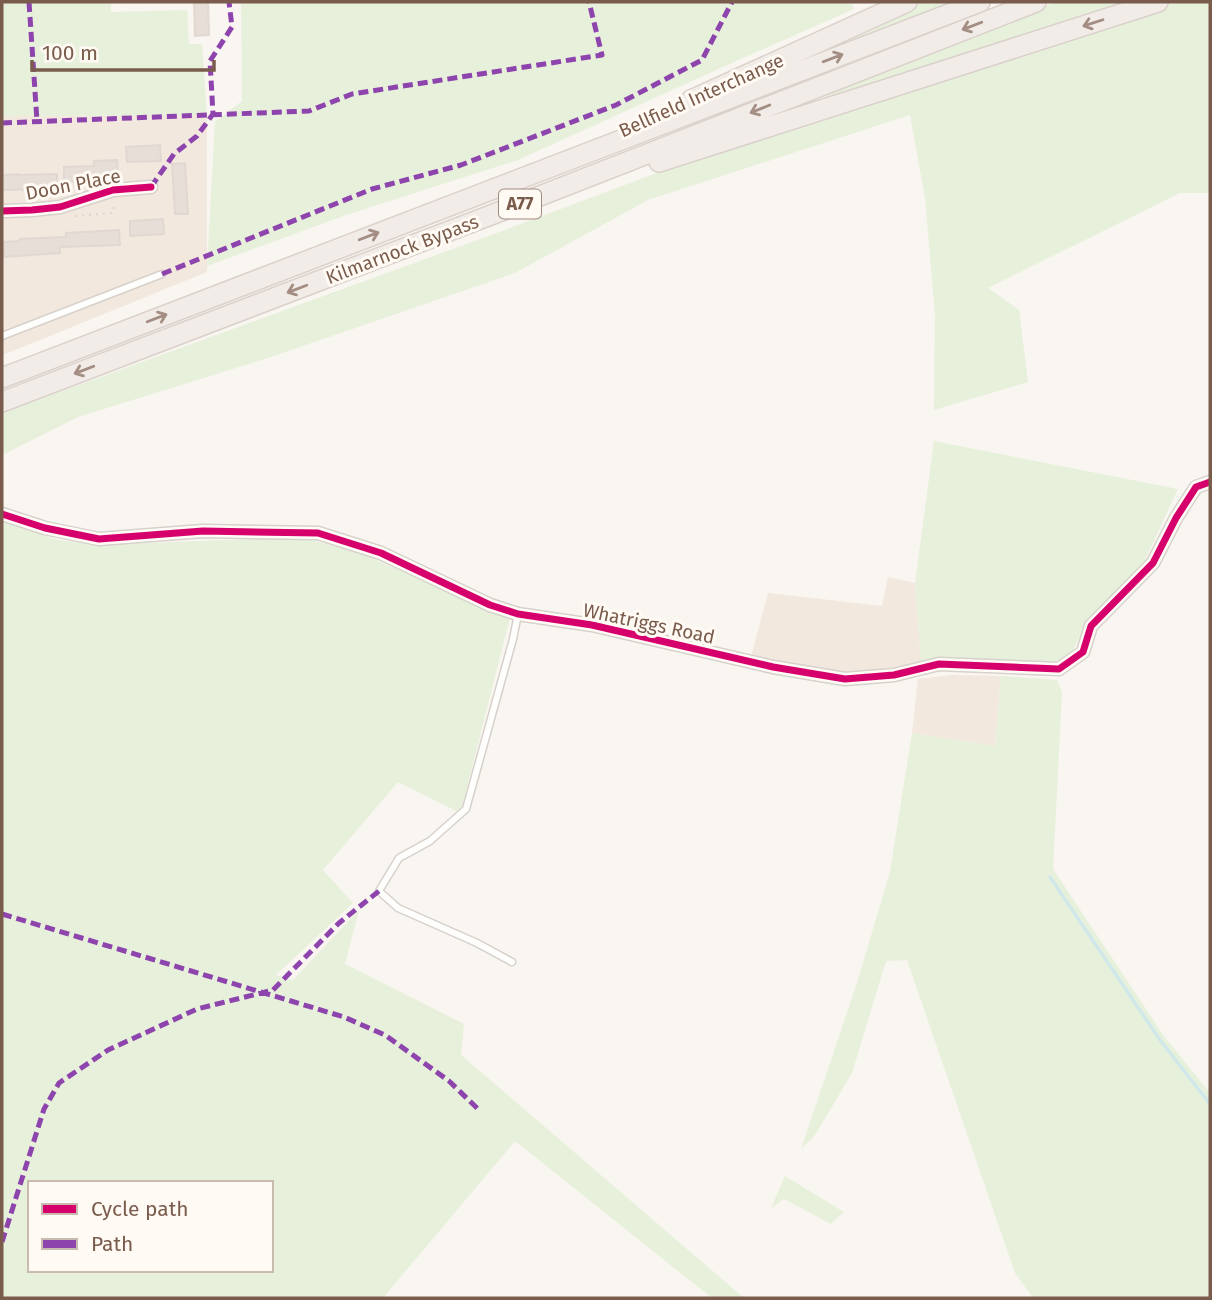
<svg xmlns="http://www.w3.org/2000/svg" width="1212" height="1300" font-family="'Fira Sans',sans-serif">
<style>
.residential{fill:#f2e8de}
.green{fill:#e7f0db;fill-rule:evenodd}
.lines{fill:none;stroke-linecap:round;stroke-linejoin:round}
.stream{stroke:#d0e8ea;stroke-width:3.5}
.building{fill:#e6ded7;stroke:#e2d8d2;stroke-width:2}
.service-casing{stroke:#d7d1cb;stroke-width:9}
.minor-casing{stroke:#d7d1cb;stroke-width:15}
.trunk-casing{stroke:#dad1cc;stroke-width:22}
.path{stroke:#dcd5d0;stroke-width:2;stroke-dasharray:2 5;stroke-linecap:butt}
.service{stroke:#fefefd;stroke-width:6}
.minor{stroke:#fefefd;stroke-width:12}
.trunk{stroke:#f2ece8;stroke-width:19}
.quiet{stroke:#8e44ad;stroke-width:5;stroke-dasharray:10 5;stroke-linecap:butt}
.cycleway-casing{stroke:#fffaf3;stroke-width:11}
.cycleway{stroke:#d6006c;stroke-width:7}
.oneway{stroke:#a48e83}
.labels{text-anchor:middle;stroke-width:6;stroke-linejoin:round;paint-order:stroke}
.shield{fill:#fffaf3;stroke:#a28b7f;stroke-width:2}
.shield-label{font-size:18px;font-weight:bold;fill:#7a5c4d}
.street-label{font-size:19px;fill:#7a5c4d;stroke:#fffaf3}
</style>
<rect width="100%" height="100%" fill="#f9f5f0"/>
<path class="residential" d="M207,115V272L18,349L2,355V116Z
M888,577L915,583L921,661L885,670L843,673L751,657L768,593L882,606Z
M952,675L1001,676L995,746L912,733L918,679Z"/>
<path class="green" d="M2,2H111V12L187,10L189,44H202L207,115L4,116L2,112Z
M241,2H851L854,9L725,66L518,160L349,214L207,266L215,122L242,101Z
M923,2H961L814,59L812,53Z
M1055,2H1132L827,100L824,92Z
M1175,2H1210V193H1180L988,288L1019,310L1028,382L934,410L935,315L925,198L910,115L648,200L515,273L265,359L78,417L2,455V413L483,238L798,120L926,81Z
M934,441L1178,489L1145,560L1084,627L1071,655L1053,662L921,661L915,583Z
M2,522L58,540L99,545L298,537L358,552L510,618L462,807L456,811L398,782L323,870L353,903L276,975L293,980L359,910L345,964L464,1024L461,1055L744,1298H712L515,1141L383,1298H2ZM30,1183H271V1270H30Z
M1001,676L1057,680L1062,692L1053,869L1164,1036L1210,1093V1298H1033L1015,1273L907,960L886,961L852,1073L815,1135L801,1149L857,983L890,872L912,733L995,746Z
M785,1176L844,1212L831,1224L784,1199L771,1208Z"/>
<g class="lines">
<path class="stream" d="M1050,877L1160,1040L1210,1104"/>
</g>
<path class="building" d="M194,2H208L209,35L195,36Z
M160,145L161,161L127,162L126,147Z
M117,160L118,174L87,176V181L64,182V167L94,166V161Z
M185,163L188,214H175L172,164Z
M18,174V175L57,174V189L2,190V175Z
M163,219L164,234L130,236V221Z
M119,230L120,245L60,247V253L4,257L3,242L20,241V239L66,237V233Z"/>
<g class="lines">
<defs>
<path id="service" d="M2,336L162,274
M512,962L477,943L398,908L379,891L399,858L430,841L466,809L513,639L518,614"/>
<path id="minor" d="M2,211L32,210L60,207L113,190L151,187
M2,514L45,528L99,539L203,531L318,533L381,553L490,605L518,614L592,625L773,667L845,679L894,675L939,664L1059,669L1083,652L1091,626L1153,563L1176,518L1196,487L1210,482"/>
<path id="trunk" d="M691,100L907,2
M659,162L1158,2
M2,378L980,2
M2,402L491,215L1036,2"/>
</defs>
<use href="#service" class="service-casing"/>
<use href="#minor" class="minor-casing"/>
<use href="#trunk" class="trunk-casing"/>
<path class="path" d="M75,216L113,213L114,202"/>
<use href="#service" class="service"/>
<use href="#minor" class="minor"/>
<use href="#trunk" class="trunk"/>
<path class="quiet" d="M29,2L37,121
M2,123L309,111L352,94L602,55L589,2
M151,187L174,154L197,136L213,114L210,61L232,27L229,2
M162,274L372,189L461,165L616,105L702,60L732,2
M2,914L344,1017L385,1035L449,1081L479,1110
M2,1242L44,1109L59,1083L108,1050L197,1009L273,990L339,923L379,891"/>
<defs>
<path id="cycleway" d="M2,211L32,210L60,207L113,190L151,187
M2,514L45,528L99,539L203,531L318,533L381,553L490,605L518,614L592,625L773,667L845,679L894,675L939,664L1059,669L1083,652L1091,626L1153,563L1176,518L1196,487L1210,482"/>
</defs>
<use href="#cycleway" class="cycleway-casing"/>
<use href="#cycleway" class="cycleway"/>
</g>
<defs><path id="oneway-shaft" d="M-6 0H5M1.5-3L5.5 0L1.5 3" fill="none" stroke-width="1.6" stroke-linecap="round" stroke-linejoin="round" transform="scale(1.75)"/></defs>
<g class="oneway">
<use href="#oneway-shaft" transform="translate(1093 23) rotate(162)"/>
<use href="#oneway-shaft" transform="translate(972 26) rotate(159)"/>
<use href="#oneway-shaft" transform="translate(833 58) rotate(-21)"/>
<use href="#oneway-shaft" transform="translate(760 109) rotate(158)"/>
<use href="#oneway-shaft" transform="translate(369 236) rotate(-21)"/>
<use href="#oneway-shaft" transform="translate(297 289) rotate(159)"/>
<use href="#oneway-shaft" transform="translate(157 318) rotate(-21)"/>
<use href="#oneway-shaft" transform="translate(84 370) rotate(159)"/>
</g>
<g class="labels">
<rect class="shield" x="499" y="189.5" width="42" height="29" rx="5"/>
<g class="shield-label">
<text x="520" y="210">A77</text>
</g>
<g class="street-label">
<text transform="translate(701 95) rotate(-24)" y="7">Bellfield Interchange</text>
<text transform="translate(73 184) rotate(-11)" y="7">Doon Place</text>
<text transform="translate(402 249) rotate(-21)" y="7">Kilmarnock Bypass</text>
<text transform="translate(649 623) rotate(12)" y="7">Whatriggs Road</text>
</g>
</g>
<rect width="1212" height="1300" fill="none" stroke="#7a5c4d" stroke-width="7"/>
<rect x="28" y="1181" width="245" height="91" fill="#fffaf3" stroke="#cabbb1" stroke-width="2"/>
<rect x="42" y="1204" width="35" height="10" fill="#d6006c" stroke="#cabbb1" stroke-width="2"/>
<text x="91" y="1216" font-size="21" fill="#7a5c4d">Cycle path</text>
<rect x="42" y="1239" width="35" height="10" fill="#8e44ad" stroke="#cabbb1" stroke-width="2"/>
<text x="91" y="1251" font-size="21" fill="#7a5c4d">Path</text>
<path d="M32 60v10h182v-10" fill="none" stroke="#7a5c4d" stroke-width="3.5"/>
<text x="42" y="60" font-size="21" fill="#7a5c4d" stroke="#fffaf3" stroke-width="5" paint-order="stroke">100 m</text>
</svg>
